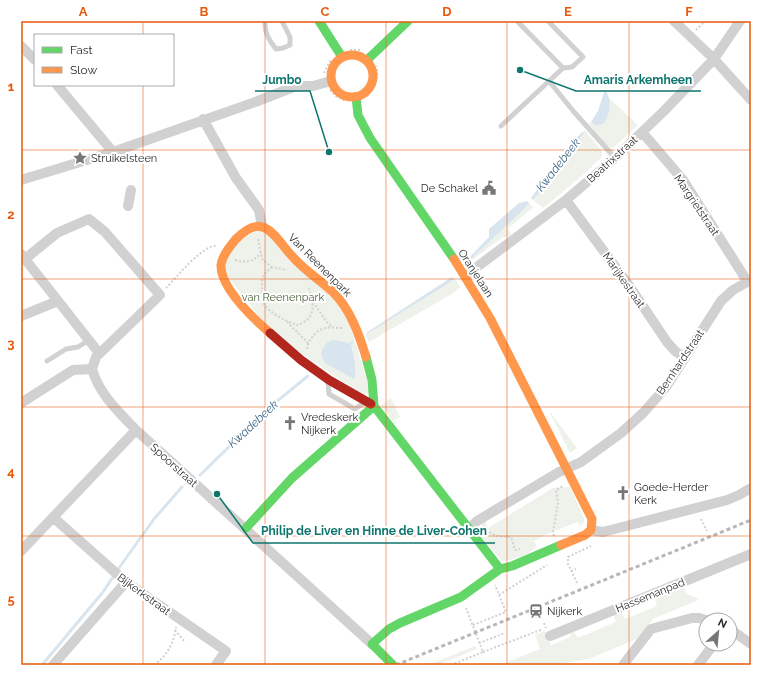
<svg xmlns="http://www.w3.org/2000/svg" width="772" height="686" font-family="Raleway,sans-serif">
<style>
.green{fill:#eef2eb}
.water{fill:#d8e4ee}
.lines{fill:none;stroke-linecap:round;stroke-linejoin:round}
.stream{stroke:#d8e4ee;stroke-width:3}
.path{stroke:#d1d1d1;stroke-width:2;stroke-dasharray:2 2;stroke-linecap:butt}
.lane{stroke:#d1d1d1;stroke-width:5}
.street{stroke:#d1d1d1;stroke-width:10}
.fast{stroke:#63d668;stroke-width:9}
.slow{stroke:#ff974d;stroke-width:9}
.jam{stroke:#b3261e;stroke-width:9}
.rail{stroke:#b8b8b8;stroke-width:3;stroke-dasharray:4 3;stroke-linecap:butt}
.grid{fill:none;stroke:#e8590c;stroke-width:1;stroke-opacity:0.55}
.labels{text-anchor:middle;stroke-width:4;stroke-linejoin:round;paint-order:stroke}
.poi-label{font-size:11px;fill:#2c2c2c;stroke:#fff;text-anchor:start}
.street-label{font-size:11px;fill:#2c2c2c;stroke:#fff}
.park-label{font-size:11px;fill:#4e633e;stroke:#fff}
.water-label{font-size:12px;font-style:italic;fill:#426985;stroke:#fff}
.leader{fill:none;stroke:#0f766e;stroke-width:1.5}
.callout-dot{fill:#0f766e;stroke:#fff;stroke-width:1.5}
.callout-label{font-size:12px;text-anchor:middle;font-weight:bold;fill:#0f766e;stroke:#fff;stroke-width:4;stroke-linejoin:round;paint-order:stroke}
.neatline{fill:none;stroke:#e8590c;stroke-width:1.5}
.grid-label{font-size:13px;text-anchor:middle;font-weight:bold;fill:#e8590c}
</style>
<rect width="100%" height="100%" fill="#fff"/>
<path class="green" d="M609,98L638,125L613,148L607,147L589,124L609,105Z
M585,130L602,151V157L583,175L543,208L533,200Z
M529,203L533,208L508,228L511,234L507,237H503L468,263L467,260H470L521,212Z
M261,228L333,298L349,323L371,393L363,395L273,334L225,273L228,247Z
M455,278L460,287L455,292L369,342L366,335Z
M391,398L400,417L393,421L381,405Z
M550,412L577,448L570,453L550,413Z
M570,487L584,518V522L580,526L578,522L547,534L534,541L537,546L526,555L503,562L480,535L482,524L485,521L488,528L553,488Z
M683,587L687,594L697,598L698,600L653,619L639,638L591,658L557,665H500L540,649L535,635L545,631L551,645L570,637L571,633L574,632L578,638L616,622L614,615L621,612L625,619L657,606L655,599Z
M475,646L477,649L438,665H428Z"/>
<path class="water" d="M606,91C612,100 610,116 603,124L595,125L591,122L598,111L604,92Z
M582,132L584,133C565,154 552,179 533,200L531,198L568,147Z
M527,201L529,203L521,212L470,260L468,259L489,237V229L519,203Z
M452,277L454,279L447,284L367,334L366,333Z
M334,340L348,343L353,341L354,342L351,345C353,355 358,370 354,379L325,363L321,354C323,347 326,341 334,340Z"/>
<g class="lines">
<path class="stream" d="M200,475L271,406L308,376
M119,568L154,519L182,487
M42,665L103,592L113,577"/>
<path class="path" d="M696,30L705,21
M350,50H360
M324,73L331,59
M330,90L337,97L346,101
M367,96C375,88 380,77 376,66
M258,239L262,259L272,267L287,270
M235,260C247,263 253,262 261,253
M272,267C264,273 261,278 262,288C262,292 261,297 262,300C266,312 286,321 297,325C300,324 305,322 307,320C316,311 312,299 309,288
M166,288C176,278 203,244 217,246
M313,302L326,321L333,328
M287,322L308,343
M307,349C308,340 317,329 326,328C331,327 337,328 343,328
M701,519L707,531
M486,530L496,536L511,537L515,550L520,549
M554,536L553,532L558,503L556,490L563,486
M571,571L576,569
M577,583L568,564V557L591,546
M499,595L547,565
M544,623L546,628
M473,625L506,612L495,585
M175,630L184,641
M479,643L505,633
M483,652L543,629
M154,665C167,656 174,643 176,627
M451,665L483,652L466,608"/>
<path class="lane" d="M265,21C264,31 269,41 276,49L283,48L290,45V37L282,21
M548,21L583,57L572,67L563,68
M549,81L574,112L615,158
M501,126L563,68L517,21
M47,361L66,349L78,347L89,340
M328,382L329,394L355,409L365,402"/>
<path class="street" d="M674,21L714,59L751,100
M21,46L35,60
M57,85L113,152L123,156
M203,119L236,178L259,210L262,226
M642,132L683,180L747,281
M21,180L113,152L258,101L296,86H313L331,81
M566,200L628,284L667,342L675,351L685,358
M128,206L131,190
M21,254L99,353
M25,259L57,233L89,219L105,232L160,295L96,357L92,369C99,394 119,412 136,430L372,644
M465,276L566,200L615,158L664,111L714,59L740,21
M21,316L58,301
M21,403L73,370L92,369
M54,518L126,582L226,651L216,665
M469,529L477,521L559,472L581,462L621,433L643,413L666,387L721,301L733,290L751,280
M591,530L603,532L727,500L739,495L751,488
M21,551L136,430
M730,629L751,644
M550,636L751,554
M53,665L126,582
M623,665L651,629L692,618H699L706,620
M698,665L714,644"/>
<path class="fast" d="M319,21L342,57
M367,60L408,21
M356,97L358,115L370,138L454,259
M371,404L374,406L500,569
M246,528L292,478L374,406L372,380L366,357
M393,665L372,644L389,629L400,623L461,597L500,569L512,566L561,545"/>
<path class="slow" d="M331 76a21 21 0 1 1 42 0a21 21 0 1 1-42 0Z
M454,259L490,318L592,519L591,530L585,535L561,545
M270,333C254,319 220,288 221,265C222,256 230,246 236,239C242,233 253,224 262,227C273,229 284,248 292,256C304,270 320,280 333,292C350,309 359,334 366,357"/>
<path class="jam" d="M270,333L301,360L329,380L371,404"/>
<path class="rail" d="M396,665L751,520"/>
</g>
<path class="grid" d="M143,21V35M265,21V665M386,21V665M507,21V665M629,21V665M143,85V665M21,150H751M21,279H751M21,407H751M21,536H751"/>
<defs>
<symbol id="sight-bare" viewBox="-9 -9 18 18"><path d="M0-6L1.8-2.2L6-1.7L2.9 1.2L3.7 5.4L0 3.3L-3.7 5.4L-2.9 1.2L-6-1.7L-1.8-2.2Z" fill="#767676" stroke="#fff" stroke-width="2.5" paint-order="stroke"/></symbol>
<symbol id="civic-bare" viewBox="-9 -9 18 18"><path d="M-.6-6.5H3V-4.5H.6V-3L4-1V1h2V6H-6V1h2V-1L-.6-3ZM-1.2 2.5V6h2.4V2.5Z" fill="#767676" stroke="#fff" stroke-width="2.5" paint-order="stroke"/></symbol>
<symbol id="church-bare" viewBox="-9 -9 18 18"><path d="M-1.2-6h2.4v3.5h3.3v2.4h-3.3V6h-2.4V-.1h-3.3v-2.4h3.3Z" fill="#767676" stroke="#fff" stroke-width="2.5" paint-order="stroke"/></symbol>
<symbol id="station-bare" viewBox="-9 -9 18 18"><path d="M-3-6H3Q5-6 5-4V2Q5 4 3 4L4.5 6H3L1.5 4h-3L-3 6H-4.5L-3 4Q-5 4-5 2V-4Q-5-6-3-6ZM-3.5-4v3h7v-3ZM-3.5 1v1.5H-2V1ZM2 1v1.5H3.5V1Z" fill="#767676" stroke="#fff" stroke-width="2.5" paint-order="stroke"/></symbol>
</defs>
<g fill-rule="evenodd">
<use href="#sight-bare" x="70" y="148" width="20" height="20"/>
<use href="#civic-bare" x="479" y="178" width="20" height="20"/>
<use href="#church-bare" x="280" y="413" width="20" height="20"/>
<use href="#church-bare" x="613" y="483" width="20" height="20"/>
<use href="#station-bare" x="526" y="601" width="20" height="20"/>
</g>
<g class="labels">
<g class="poi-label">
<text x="91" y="162">Struikelsteen</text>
<text x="478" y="192" text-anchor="end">De Schakel</text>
<text x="301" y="421">Vredeskerk<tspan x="301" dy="13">Nijkerk</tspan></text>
<text x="634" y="491">Goede-Herder<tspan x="634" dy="13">Kerk</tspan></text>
<text x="547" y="615">Nijkerk</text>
</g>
<g class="street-label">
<text transform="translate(612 159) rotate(-42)" y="4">Beatrixstraat</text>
<text transform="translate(697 205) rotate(56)" y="4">Margrietstraat</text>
<text transform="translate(320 265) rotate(45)" y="4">Van Reenenpark</text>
<text transform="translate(476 273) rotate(57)" y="4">Oranjelaan</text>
<text transform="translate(624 280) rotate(55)" y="4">Marijkestraat</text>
<text transform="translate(680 362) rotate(-56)" y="4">Bernhardstraat</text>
<text transform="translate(174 465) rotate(42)" y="4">Spoorstraat</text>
<text transform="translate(144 594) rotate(36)" y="4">Bijkerkstraat</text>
<text transform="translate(650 595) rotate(-22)" y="4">Hassemanpad</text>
</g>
<g class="park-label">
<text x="283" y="301">van Reenenpark</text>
</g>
<g class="water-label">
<text transform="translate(558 165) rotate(-52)" y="4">Kwadebeek</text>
<text transform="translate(253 424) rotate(-43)" y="4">Kwadebeek</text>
</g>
</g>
<path class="leader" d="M329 152L310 91H255M520 70L576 91H701M217 494L253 543H495"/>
<g class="callout-dot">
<circle cx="329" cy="152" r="4"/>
<circle cx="520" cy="70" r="4"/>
<circle cx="217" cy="494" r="4"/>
</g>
<g class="callout-label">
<text x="282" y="84">Jumbo</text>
<text x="638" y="84">Amaris Arkemheen</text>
<text x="374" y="535">Philip de Liver en Hinne de Liver-Cohen</text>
</g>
<rect width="772" height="686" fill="none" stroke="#ffffff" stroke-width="44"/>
<rect x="34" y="34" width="140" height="52" fill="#ffffff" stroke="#ababab"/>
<rect x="42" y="47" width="20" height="6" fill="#63d668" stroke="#ababab"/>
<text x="70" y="54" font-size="12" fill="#2c2c2c">Fast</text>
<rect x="42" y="67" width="20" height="6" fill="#ff974d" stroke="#ababab"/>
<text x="70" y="74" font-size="12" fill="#2c2c2c">Slow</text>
<g transform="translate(718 632) rotate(27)"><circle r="19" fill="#ffffff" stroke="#ababab"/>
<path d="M0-3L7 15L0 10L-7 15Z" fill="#767676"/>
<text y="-6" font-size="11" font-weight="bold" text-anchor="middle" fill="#2c2c2c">N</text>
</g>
<rect x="22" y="22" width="728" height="642" class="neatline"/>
<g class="grid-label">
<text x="83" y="16">A</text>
<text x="204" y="16">B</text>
<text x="325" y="16">C</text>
<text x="447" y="16">D</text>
<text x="568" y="16">E</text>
<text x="689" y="16">F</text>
<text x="11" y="91">1</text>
<text x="11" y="219">2</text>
<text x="11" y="348">3</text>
<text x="11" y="476">4</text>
<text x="11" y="604">5</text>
</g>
</svg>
